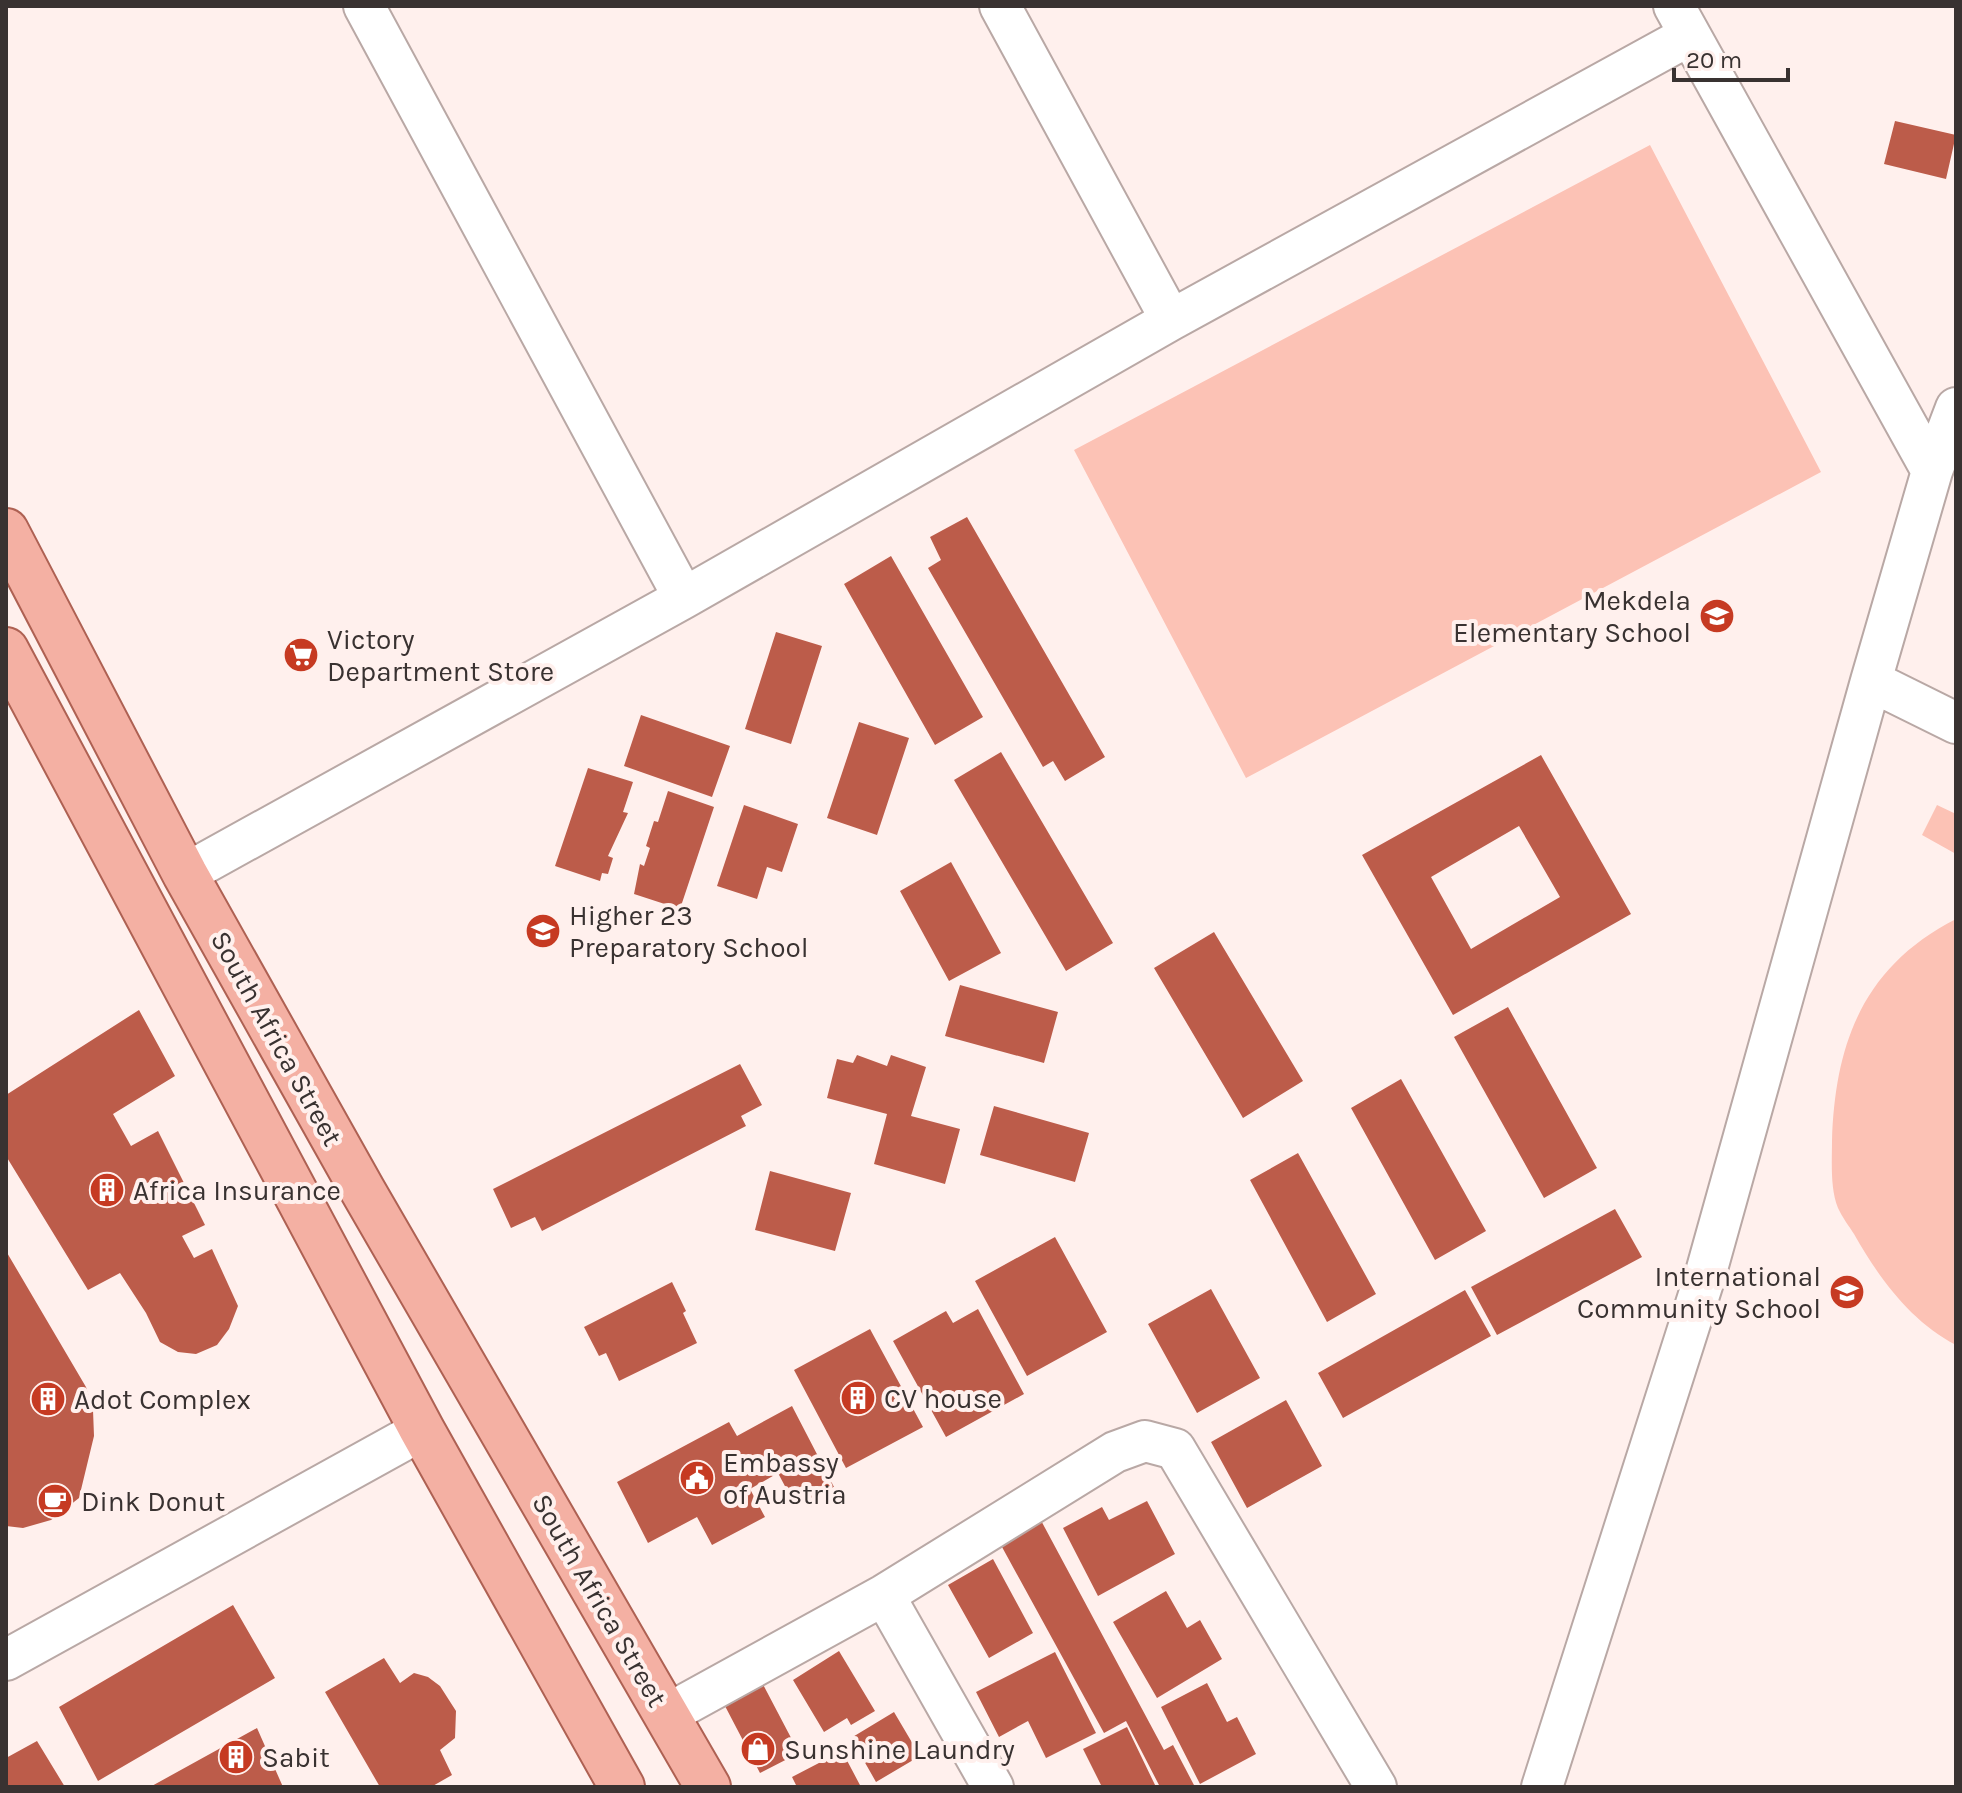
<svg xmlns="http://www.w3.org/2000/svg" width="1962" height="1793" font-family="Karla,sans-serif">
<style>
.green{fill:#fcc2b5}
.building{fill:#bc5c4a;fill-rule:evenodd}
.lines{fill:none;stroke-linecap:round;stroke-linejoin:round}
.minor-casing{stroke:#b9a8a5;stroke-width:44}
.major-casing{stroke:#ae6153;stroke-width:48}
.minor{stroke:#fff;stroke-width:40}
.major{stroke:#f4b0a3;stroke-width:44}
.labels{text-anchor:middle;stroke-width:8;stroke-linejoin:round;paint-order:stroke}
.poi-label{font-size:28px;fill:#393231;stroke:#fff0ed;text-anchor:start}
.street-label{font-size:28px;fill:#393231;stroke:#fff0ed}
</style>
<rect width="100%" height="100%" fill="#fff0ed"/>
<path class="green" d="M1650,145L1821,472L1246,778L1074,450Z
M1937,805L1956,814V854L1922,835Z
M1956,919V1345C1910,1321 1879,1278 1854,1234C1849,1226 1842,1217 1838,1208C1830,1189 1832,1161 1832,1141C1835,1042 1864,966 1956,919Z"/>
<path class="building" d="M1895,121L1956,135L1946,179L1884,164Z
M967,517L1105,757L1065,781L1053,761L1043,767L928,568L941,560L930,537Z
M891,556L983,717L935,745L844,584Z
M776,632L822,646L791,744L745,729Z
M641,715L730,746L712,797L624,766Z
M859,722L909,738L877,835L827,818Z
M1001,752L1113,943L1066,971L954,780Z
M1541,755L1631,914L1453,1015L1362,855ZM1519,826L1560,897L1471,949L1431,877Z
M588,768L633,782L623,812L628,813L608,856L613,858L608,874L602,873L600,881L555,866Z
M668,791L714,807L680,909L634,894L640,864L644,866L650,848L646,846L654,821L658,822Z
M744,805L798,824L782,872L767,867L757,899L717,886Z
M951,862L1001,953L949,981L900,891Z
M1214,932L1303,1081L1243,1118L1154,968Z
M960,985L1058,1012L1044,1063L945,1036Z
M1508,1007L1597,1168L1544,1198L1454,1037Z
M139,1010L175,1076L113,1114L131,1146L158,1131L205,1225L182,1236L194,1258L212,1249L238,1306L229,1329L217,1345L196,1354L178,1352L160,1342L146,1313L120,1273L88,1290L6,1156V1095Z
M857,1055L887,1066L891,1055L926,1067L911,1116L960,1129L945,1184L874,1164L887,1114L827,1098L837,1059L853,1063Z
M740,1064L762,1105L741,1116L746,1126L542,1231L535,1217L511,1228L493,1189Z
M1401,1079L1486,1231L1435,1260L1351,1108Z
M994,1106L1089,1133L1075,1182L980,1155Z
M1298,1153L1376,1294L1327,1322L1250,1180Z
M770,1171L851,1193L835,1251L755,1230Z
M1615,1209L1642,1257L1497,1335L1471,1287Z
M1055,1237L1107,1332L1027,1376L975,1281Z
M6,1251L86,1387L93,1410L94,1436L79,1498L51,1520L23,1528L6,1526Z
M672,1282L686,1311L683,1313L697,1343L619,1381L606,1353L599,1356L584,1327Z
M1211,1289L1260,1378L1197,1413L1148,1324Z
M1465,1290L1491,1336L1343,1418L1318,1373Z
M978,1309L1024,1394L946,1437L893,1341L946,1311L953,1323Z
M870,1329L923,1427L846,1468L794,1370Z
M1286,1400L1322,1466L1247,1508L1211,1442Z
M792,1406L834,1487L796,1507L778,1473L750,1489L765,1517L712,1545L697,1517L648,1543L617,1482L729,1422L737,1436Z
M1147,1501L1175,1554L1098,1596L1063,1528L1102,1507L1109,1520Z
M1037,1513L1164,1750L1173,1745L1195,1787H1160L1126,1721L1104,1733L996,1536Z
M993,1559L1033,1633L989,1658L948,1585Z
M1166,1591L1187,1628L1200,1620L1222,1659L1157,1698L1113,1622Z
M233,1605L275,1678L98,1781L59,1707Z
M839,1651L875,1711L851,1725L847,1718L824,1732L793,1680Z
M1055,1652L1096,1733L1046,1758L1028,1721L999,1737L976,1692Z
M384,1658L400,1683L414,1673L428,1677L440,1686L456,1711L455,1738L440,1750L452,1775L431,1787H380L325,1692Z
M757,1673L799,1753L760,1773L725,1706L733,1685Z
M1207,1683L1227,1722L1237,1717L1256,1754L1200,1784L1161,1707Z
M894,1712L920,1756L876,1782L851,1738Z
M1127,1727L1156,1787H1102L1083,1749Z
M257,1728L283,1787H150Z
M37,1741L65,1787H6V1758Z
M842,1751L861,1787H797L792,1777Z"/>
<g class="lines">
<defs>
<path id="minor" d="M364,6L684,598
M1000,6L1171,320
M1674,6L1932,471
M1871,681L1956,723
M185,874L684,598L1171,320L1690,35
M884,1595L993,1787
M6,1660L422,1430
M666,1715L884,1595L1115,1452L1145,1441L1175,1449L1376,1787
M1542,1787L1705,1276L1871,681L1932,471L1956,408"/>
<path id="major" d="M6,531L185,874L363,1191L708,1787
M6,650L422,1430L622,1787"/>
</defs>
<use href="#minor" class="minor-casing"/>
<use href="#major" class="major-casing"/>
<use href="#minor" class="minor"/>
<use href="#major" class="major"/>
</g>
<defs>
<symbol id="school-disc" viewBox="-11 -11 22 22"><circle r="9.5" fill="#c63a22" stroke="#fff0ed"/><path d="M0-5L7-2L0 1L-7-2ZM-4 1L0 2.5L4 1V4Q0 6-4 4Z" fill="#fff"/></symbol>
<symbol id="supermarket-disc" viewBox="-11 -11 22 22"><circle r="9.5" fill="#c63a22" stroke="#fff0ed"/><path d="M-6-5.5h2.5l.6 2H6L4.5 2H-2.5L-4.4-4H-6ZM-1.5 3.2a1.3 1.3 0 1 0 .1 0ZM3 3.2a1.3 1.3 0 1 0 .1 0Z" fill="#fff"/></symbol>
<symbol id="building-disc" viewBox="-11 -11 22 22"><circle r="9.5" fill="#c63a22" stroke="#fff0ed"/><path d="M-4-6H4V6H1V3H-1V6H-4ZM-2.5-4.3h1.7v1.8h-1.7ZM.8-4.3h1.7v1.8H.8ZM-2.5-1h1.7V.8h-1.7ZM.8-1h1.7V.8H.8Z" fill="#fff"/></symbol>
<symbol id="civic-disc" viewBox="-11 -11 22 22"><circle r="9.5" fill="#c63a22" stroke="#fff0ed"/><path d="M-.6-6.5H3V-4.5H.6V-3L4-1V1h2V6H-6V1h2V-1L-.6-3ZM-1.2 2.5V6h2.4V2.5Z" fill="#fff"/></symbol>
<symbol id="cafe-disc" viewBox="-11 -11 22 22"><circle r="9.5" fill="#c63a22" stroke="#fff0ed"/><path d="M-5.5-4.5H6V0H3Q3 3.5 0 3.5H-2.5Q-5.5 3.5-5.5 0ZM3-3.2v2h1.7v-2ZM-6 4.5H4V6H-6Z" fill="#fff"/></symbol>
<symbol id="shop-disc" viewBox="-11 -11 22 22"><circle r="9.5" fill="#c63a22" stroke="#fff0ed"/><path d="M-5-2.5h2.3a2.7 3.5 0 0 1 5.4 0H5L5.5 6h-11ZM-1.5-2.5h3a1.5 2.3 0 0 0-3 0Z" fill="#fff"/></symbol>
</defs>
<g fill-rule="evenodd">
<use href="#school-disc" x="1697" y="596" width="40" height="40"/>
<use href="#supermarket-disc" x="281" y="635" width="40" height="40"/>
<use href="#school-disc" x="523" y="911" width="40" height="40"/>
<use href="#building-disc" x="87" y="1170" width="40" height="40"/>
<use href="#school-disc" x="1827" y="1272" width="40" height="40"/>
<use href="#building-disc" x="838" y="1378" width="40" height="40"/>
<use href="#building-disc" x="28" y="1379" width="40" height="40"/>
<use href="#civic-disc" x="677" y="1458" width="40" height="40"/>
<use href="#cafe-disc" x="35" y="1481" width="40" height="40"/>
<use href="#shop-disc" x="738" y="1729" width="40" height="40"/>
<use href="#building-disc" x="216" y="1737" width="40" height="40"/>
</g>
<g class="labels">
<g class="poi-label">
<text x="1691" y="610" text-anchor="end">Mekdela<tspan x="1691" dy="32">Elementary School</tspan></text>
<text x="327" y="649">Victory<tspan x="327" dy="32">Department Store</tspan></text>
<text x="569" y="925">Higher 23<tspan x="569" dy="32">Preparatory School</tspan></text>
<text x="133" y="1200">Africa Insurance</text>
<text x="1821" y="1286" text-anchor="end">International<tspan x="1821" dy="32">Community School</tspan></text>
<text x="884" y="1408">CV house</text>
<text x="74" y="1409">Adot Complex</text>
<text x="723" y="1472">Embassy<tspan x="723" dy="32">of Austria</tspan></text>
<text x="81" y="1511">Dink Donut</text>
<text x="784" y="1759">Sunshine Laundry</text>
<text x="262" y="1767">Sabit</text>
</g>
<g class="street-label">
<text transform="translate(277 1038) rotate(61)" y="10">South Africa Street</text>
<text transform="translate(600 1600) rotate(60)" y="10">South Africa Street</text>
</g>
</g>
<rect width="1962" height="1793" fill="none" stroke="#393231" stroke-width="16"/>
<path d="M1674 68v12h114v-12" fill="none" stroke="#393231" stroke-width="4"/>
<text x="1686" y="68" font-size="24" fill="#393231" stroke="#fff0ed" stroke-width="6" paint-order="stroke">20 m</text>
</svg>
